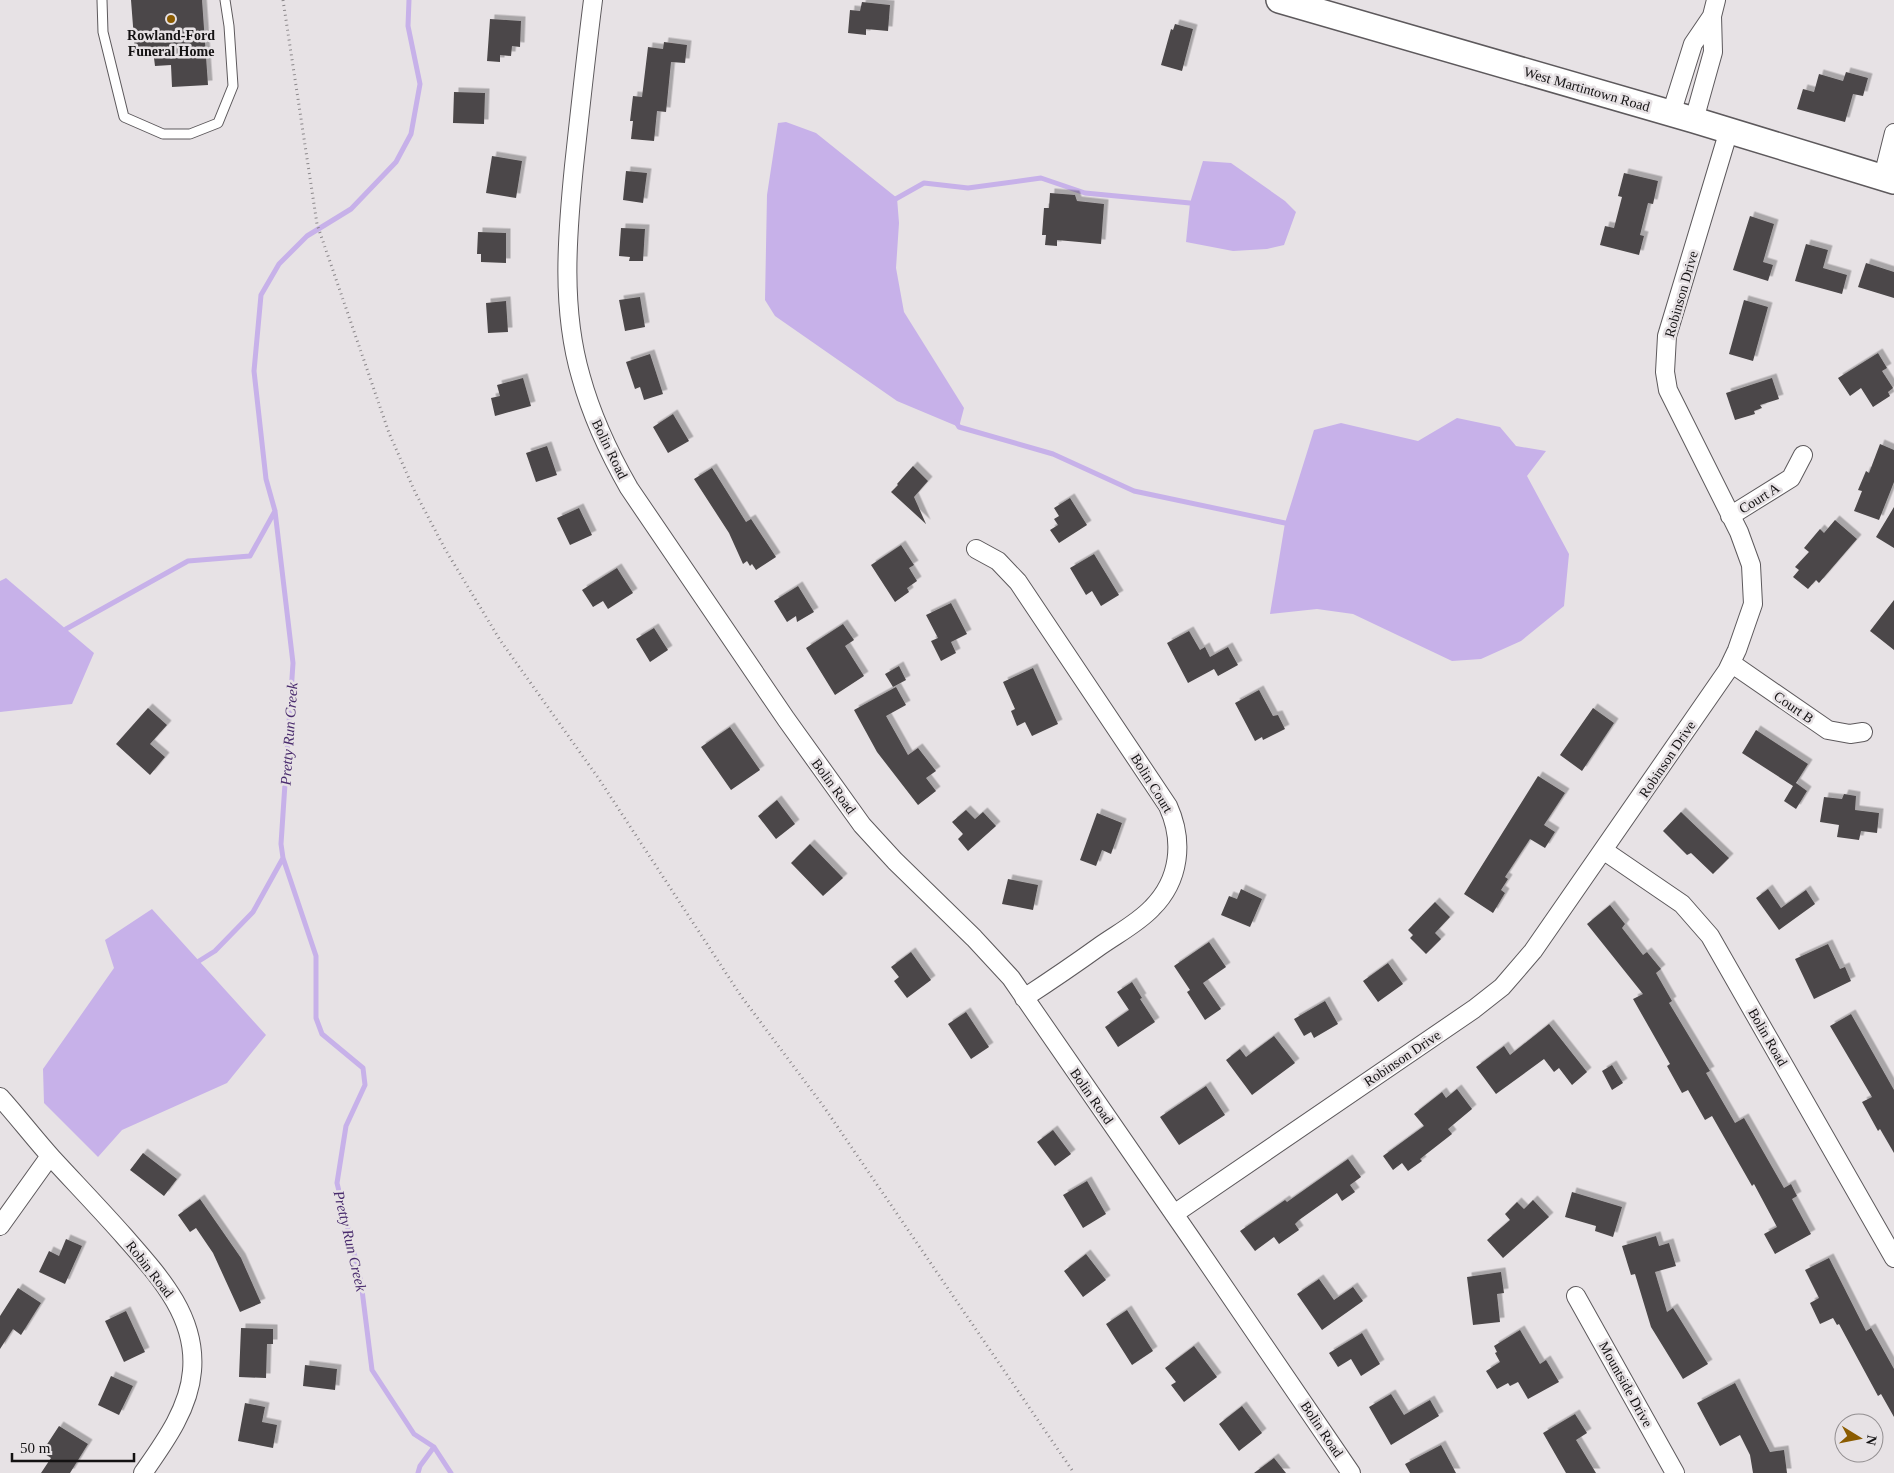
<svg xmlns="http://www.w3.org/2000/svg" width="1894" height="1473" font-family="Georgia,serif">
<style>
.water{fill:#c7b1e9}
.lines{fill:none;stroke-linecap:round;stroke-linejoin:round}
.stream{stroke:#c7b1e9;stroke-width:5}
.building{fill:#4b4748;filter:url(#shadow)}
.service-casing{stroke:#5d595c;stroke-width:11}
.minor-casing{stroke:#5d595c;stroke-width:20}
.secondary-casing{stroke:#5d595c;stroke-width:28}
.path{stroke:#8b878a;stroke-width:3;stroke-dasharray:1 4;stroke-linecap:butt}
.service{stroke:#fff;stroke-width:9}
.minor{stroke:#fff;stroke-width:18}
.secondary{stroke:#fff;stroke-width:25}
.poi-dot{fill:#8b5c01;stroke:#e7e2e5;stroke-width:2}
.labels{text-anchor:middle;stroke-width:5;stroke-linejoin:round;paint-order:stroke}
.poi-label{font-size:14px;font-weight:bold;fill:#141213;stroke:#e7e2e5}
.street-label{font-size:14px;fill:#141213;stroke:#e7e2e5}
.water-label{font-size:15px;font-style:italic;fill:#492b6d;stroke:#e7e2e5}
</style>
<defs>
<filter id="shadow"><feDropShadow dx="4.5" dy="-4.5" stdDeviation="0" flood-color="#0004"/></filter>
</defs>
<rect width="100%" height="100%" fill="#e7e2e5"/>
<path class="water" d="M786,122L816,133L897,198L899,223L896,268L904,312L964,408L959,427L897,401L775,316L765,300L767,195L778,123Z
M1203,161L1231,163L1285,201L1296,212L1284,245L1267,249L1233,251L1186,242L1190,203Z
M1457,418L1500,427L1516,446L1546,451L1527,476L1569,554L1564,606L1521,641L1481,659L1452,661L1353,614L1317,609L1270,614L1285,523L1314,430L1341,423L1418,441Z
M6,578L94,653L72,704L0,712V581Z
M152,909L266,1035L227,1083L122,1130L98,1157L44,1103L43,1069L114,968L105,940Z"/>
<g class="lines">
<path class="stream" d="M409,0L408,26L420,84L411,134L396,162L351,209L307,236L279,264L261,295L254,371L266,479L275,511L293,663L281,844L283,858L316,956V1018L322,1034L363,1068L365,1085L346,1126L337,1183L361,1282L372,1370L414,1434L434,1447L451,1473
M892,201L924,183L968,188L1041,178L1085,193L1190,203
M956,422L959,427L1053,454L1134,491L1285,523
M66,629L188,561L250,556L275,511
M199,961L215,951L253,912L283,858
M418,1473L420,1466L434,1447"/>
</g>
<path class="building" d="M131,0H202L208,85L172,87L171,65L155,66L153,50L135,52Z
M862,2L890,5L888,31L866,29V35L848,33L850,10L860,11Z
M490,19L521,21L520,47L512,46L511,56L500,55V62L487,61Z
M1175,24L1193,29L1182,71L1161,65L1171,29L1173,30Z
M664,42L687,45L685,63L671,62L666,112L657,111L654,141L631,139L633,121H630L633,96L642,97L648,47L663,49Z
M1846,72L1868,78L1863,96L1853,94L1845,122L1797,109L1803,89L1814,92L1819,74L1843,81Z
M454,92L485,93L484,124L453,123Z
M492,156L522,161L516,198L486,193Z
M626,171L647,173L643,203L623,200Z
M1624,173L1658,181L1653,204L1648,203L1640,235L1644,236L1639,255L1600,245L1605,226L1614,228L1622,197L1618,196Z
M1050,193L1075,195L1077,201L1104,204L1101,244L1057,240V246L1045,245L1046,235H1042L1044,208H1049Z
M1750,216L1774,224L1763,262L1773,265L1768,281L1733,270Z
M621,228L645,229L643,261H629L630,257L619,256Z
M478,232L506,233V263L481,262V254H477Z
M1806,244L1828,250L1823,268L1847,275L1842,294L1795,281Z
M1866,263L1894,272V298L1858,287Z
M640,297L645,327L625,331L619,300Z
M1744,300L1768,307L1753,361L1729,354Z
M506,301L508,332L488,333L486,303Z
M1878,353L1887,368L1882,371L1893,388L1888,392L1890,396L1873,407L1861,388L1850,396L1838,378Z
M650,354L663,394L644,400L640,387L635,389L626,362Z
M523,378L531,406L495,416L491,398L500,396L497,385Z
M1772,378L1779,399L1760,405L1762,408L1754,411L1755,414L1735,420L1726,393Z
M673,414L689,441L668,453L653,427Z
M1880,444L1894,450V482L1879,520L1854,511L1862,491L1858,490L1866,471L1869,473Z
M547,446L557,475L536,482L526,453Z
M913,466L928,481L914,497L926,524L891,492L898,485L897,484Z
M712,468L746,522L751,519L776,557L756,570L752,564L750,566L747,561L743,564L729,533L694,479Z
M1070,498L1087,525L1059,543L1050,530L1058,525L1054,519L1059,516L1054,508Z
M1894,507V548L1876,537Z
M579,508L592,535L570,545L557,518Z
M1835,520L1857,539L1819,583L1816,580L1808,589L1793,577L1799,570L1795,567L1809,552L1804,548L1820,529L1824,533Z
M901,545L914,565L909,568L917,581L907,588L909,592L895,602L871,565Z
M1094,554L1119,595L1101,606L1092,591L1086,595L1070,568Z
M617,568L633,593L608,609L603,601L593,607L582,590Z
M798,586L814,612L797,622L796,616L787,622L774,601Z
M1894,600V650L1870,631Z
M951,603L967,634L951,642L956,653L941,661L931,641L938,638L926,615Z
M843,624L854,640L845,646L864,676L835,695L806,648Z
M654,628L668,650L650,662L636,639Z
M1189,631L1200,650L1205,647L1210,657L1228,647L1238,665L1218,676L1214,669L1188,683L1167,643Z
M899,666L906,680L893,687L885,674Z
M1033,668L1058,724L1032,736L1025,722L1017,726L1011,711L1015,709L1003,682Z
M896,687L906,705L886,716L908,755L918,748L936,771L926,778L936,791L918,805L877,752L854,710Z
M1259,690L1273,716L1278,715L1285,729L1263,740L1262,737L1255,741L1235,703Z
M148,708L167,725L150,744L165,757L150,775L116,744Z
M1593,708L1614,723L1582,771L1560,755Z
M730,727L760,770L731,790L701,747Z
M1756,730L1808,764L1796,783L1807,791L1796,809L1784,801L1793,786L1742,753Z
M1538,776L1565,793L1544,825L1555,832L1545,848L1530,839L1505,877L1508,879L1501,890L1505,893L1493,913L1464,894Z
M1844,794L1856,796L1855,810L1879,813L1877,833L1861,831L1859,840L1837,837L1839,825L1820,822L1824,797L1842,799Z
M777,800L795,824L776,839L758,816Z
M966,810L975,819L983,812L996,826L968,851L958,839L963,834L952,822Z
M1681,812L1729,858L1713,874L1691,853L1687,855L1663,831Z
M1097,813L1122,823L1111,854L1102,850L1096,866L1080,860Z
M810,844L843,878L823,896L791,863Z
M1008,879L1038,885L1033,910L1002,904Z
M1241,889L1262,899L1250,927L1221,915L1229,896L1237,899Z
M1768,889L1781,908L1806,890L1815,904L1779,930L1756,898Z
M1435,902L1450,917L1435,933L1441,939L1426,954L1410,938L1413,935L1408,930Z
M1610,905L1625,924L1622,928L1643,955L1647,952L1661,969L1656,973L1672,1001L1669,1003L1710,1071L1706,1073L1735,1123L1744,1118L1784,1188L1791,1184L1797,1196L1792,1199L1811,1234L1775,1254L1764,1234L1777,1227L1754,1184L1752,1186L1712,1116L1705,1120L1688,1090L1682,1093L1667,1066L1670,1064L1633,999L1643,994L1587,924Z
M1209,942L1226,967L1203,983L1221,1009L1205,1020L1187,992L1190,990L1174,966Z
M1828,944L1840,969L1845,967L1851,981L1814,999L1795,959Z
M911,952L931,980L907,998L894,981L899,977L891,967Z
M1388,963L1403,984L1378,1002L1363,981Z
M1132,982L1142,998L1140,999L1155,1022L1118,1047L1105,1027L1129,1010L1117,992Z
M1325,1001L1338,1024L1314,1038L1311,1032L1304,1036L1294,1019Z
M966,1012L989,1047L971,1059L948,1024Z
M1851,1014L1894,1090V1153L1880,1129L1878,1131L1862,1102L1872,1097L1830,1026Z
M1549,1024L1587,1072L1572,1085L1559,1068L1554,1072L1544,1059L1496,1094L1476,1067L1504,1046L1510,1055Z
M1274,1036L1295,1063L1252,1095L1226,1060L1240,1049L1246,1057Z
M1612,1065L1623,1083L1612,1090L1602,1071Z
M1206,1086L1225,1115L1179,1145L1160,1117Z
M1457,1089L1472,1109L1448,1129L1452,1134L1420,1159L1422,1161L1408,1171L1402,1163L1393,1170L1383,1156L1424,1126L1414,1114L1442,1092L1446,1098Z
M1053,1130L1071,1154L1055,1166L1037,1142Z
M143,1153L177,1179L164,1196L130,1170Z
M1348,1159L1361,1177L1350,1185L1355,1192L1342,1201L1337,1193L1299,1220L1295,1224L1299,1230L1279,1244L1274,1237L1255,1251L1240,1231L1285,1200L1287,1202Z
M1087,1181L1106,1214L1083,1228L1063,1195Z
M1572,1192L1622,1207L1613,1237L1595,1231L1596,1226L1565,1217Z
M200,1199L241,1258L261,1303L240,1312L213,1253L196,1228L190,1232L178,1215Z
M1533,1200L1549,1217L1503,1258L1487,1240L1510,1220L1505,1214L1517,1202L1524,1209Z
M1656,1236L1659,1246L1669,1243L1676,1266L1655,1272L1667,1312L1673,1308L1708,1364L1683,1379L1651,1327L1635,1274L1631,1275L1622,1246Z
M66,1239L82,1246L65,1284L39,1272L49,1251L59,1256Z
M1086,1254L1106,1280L1083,1297L1064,1271Z
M1829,1258L1866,1331L1871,1328L1894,1369V1417L1881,1394L1878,1396L1839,1324L1837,1325L1833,1318L1820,1324L1810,1303L1819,1298L1805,1270Z
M1501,1272L1504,1293L1497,1294L1500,1322L1473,1325L1467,1277Z
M1319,1279L1334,1300L1353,1287L1363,1301L1322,1330L1297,1294Z
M18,1288L41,1303L21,1335L13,1329L0,1349V1316Z
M1127,1310L1153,1351L1132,1365L1106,1324Z
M126,1311L145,1352L124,1362L105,1321Z
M241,1328L273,1329V1344H267L266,1378L239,1377Z
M1520,1330L1540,1364L1546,1360L1559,1382L1528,1399L1518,1382L1510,1386L1508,1383L1497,1389L1486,1371L1500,1362L1495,1353L1497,1352L1494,1346Z
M1362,1333L1380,1364L1361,1376L1351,1359L1338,1367L1329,1353Z
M1194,1346L1217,1377L1184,1402L1171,1385L1176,1382L1165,1368Z
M305,1365L337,1369L335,1390L303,1386Z
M111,1376L133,1386L119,1415L98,1405Z
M1735,1383L1770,1452L1784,1450L1787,1473H1753L1750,1455L1740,1435L1720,1446L1697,1403Z
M1391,1394L1404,1415L1430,1400L1439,1416L1391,1445L1369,1407Z
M245,1403L265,1407L262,1422L277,1425L273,1448L238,1441Z
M1242,1406L1262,1433L1239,1451L1219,1424Z
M1575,1414L1587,1433L1576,1440L1596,1473H1566L1543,1433Z
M59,1426L88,1444L70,1473H41L51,1458L42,1452Z
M1441,1445L1456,1473H1410L1405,1464Z
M1274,1458L1286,1473H1254Z"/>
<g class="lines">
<defs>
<path id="service" d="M102,0L103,32L124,117L163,134H190L218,123L233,86L229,26L225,0"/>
<path id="minor" d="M593,0C586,55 580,111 574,166C567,236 561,309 581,377C592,417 609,453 629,488L786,719L862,825L895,861L974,938L1011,978L1190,1237L1351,1473
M1671,114L1693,44L1712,16L1716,0
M1694,120L1713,52L1712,16
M1883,177L1894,133
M1730,516L1791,478L1803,455
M976,549L998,561L1018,582L1168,806C1184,841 1180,880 1152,908C1138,923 1117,934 1100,946C1075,964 1050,981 1024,998
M1731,663L1828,730L1850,734L1863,732
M1603,850L1682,904L1710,936L1894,1258
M0,1097C18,1117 34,1138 52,1158C76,1184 101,1210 124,1236C158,1275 197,1316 192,1371C189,1409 164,1443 143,1473
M1174,1214L1474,1009L1502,987L1533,951L1727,671L1737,650L1753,604L1751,565L1739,532L1668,390L1665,372L1667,336L1729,130
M0,1226L50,1156
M1576,1296L1675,1473"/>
<path id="secondary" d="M1279,0L1694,120L1894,181"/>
</defs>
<use href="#service" class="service-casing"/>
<use href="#minor" class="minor-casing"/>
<use href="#secondary" class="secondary-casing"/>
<path class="path" d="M283,0L317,224L389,433L415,492L445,549L500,640L599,779L741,996L824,1107L1074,1473"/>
<use href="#service" class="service"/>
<use href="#minor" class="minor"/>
<use href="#secondary" class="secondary"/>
</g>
<circle class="poi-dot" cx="171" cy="19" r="5"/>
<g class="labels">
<g class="poi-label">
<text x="171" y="40">Rowland-Ford<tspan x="171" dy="16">Funeral Home</tspan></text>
</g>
<g class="street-label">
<text transform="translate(1587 89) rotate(16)" y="5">West Martintown Road</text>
<text transform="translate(1681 294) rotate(-74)" y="5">Robinson Drive</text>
<text transform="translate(610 449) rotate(64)" y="5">Bolin Road</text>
<text transform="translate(1759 498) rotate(-32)" y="5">Court A</text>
<text transform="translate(1794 707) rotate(35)" y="5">Court B</text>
<text transform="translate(1667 759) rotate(-56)" y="5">Robinson Drive</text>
<text transform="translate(1152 783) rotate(58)" y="5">Bolin Court</text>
<text transform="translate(834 786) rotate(54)" y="5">Bolin Road</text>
<text transform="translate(1768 1037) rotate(60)" y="5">Bolin Road</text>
<text transform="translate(1402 1058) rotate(-34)" y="5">Robinson Drive</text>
<text transform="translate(1092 1096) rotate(55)" y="5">Bolin Road</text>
<text transform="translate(150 1269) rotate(52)" y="5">Robin Road</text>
<text transform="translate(1626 1384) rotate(61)" y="5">Mountside Drive</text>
<text transform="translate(1322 1429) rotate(56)" y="5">Bolin Road</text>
</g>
<g class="water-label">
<text transform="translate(289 734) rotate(-86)" y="5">Pretty Run Creek</text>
<text transform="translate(350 1241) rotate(77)" y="5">Pretty Run Creek</text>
</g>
</g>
<g transform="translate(1859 1438) rotate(100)"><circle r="24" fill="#e7e2e5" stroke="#938f91"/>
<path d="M0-4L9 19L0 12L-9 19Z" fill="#8b5c01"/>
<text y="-8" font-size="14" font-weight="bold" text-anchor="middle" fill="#141213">N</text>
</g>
<path d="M12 1453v8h122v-8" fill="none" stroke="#141213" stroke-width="2.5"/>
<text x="20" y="1453" font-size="15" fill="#141213" stroke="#e7e2e5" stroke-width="4" paint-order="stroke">50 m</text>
</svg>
